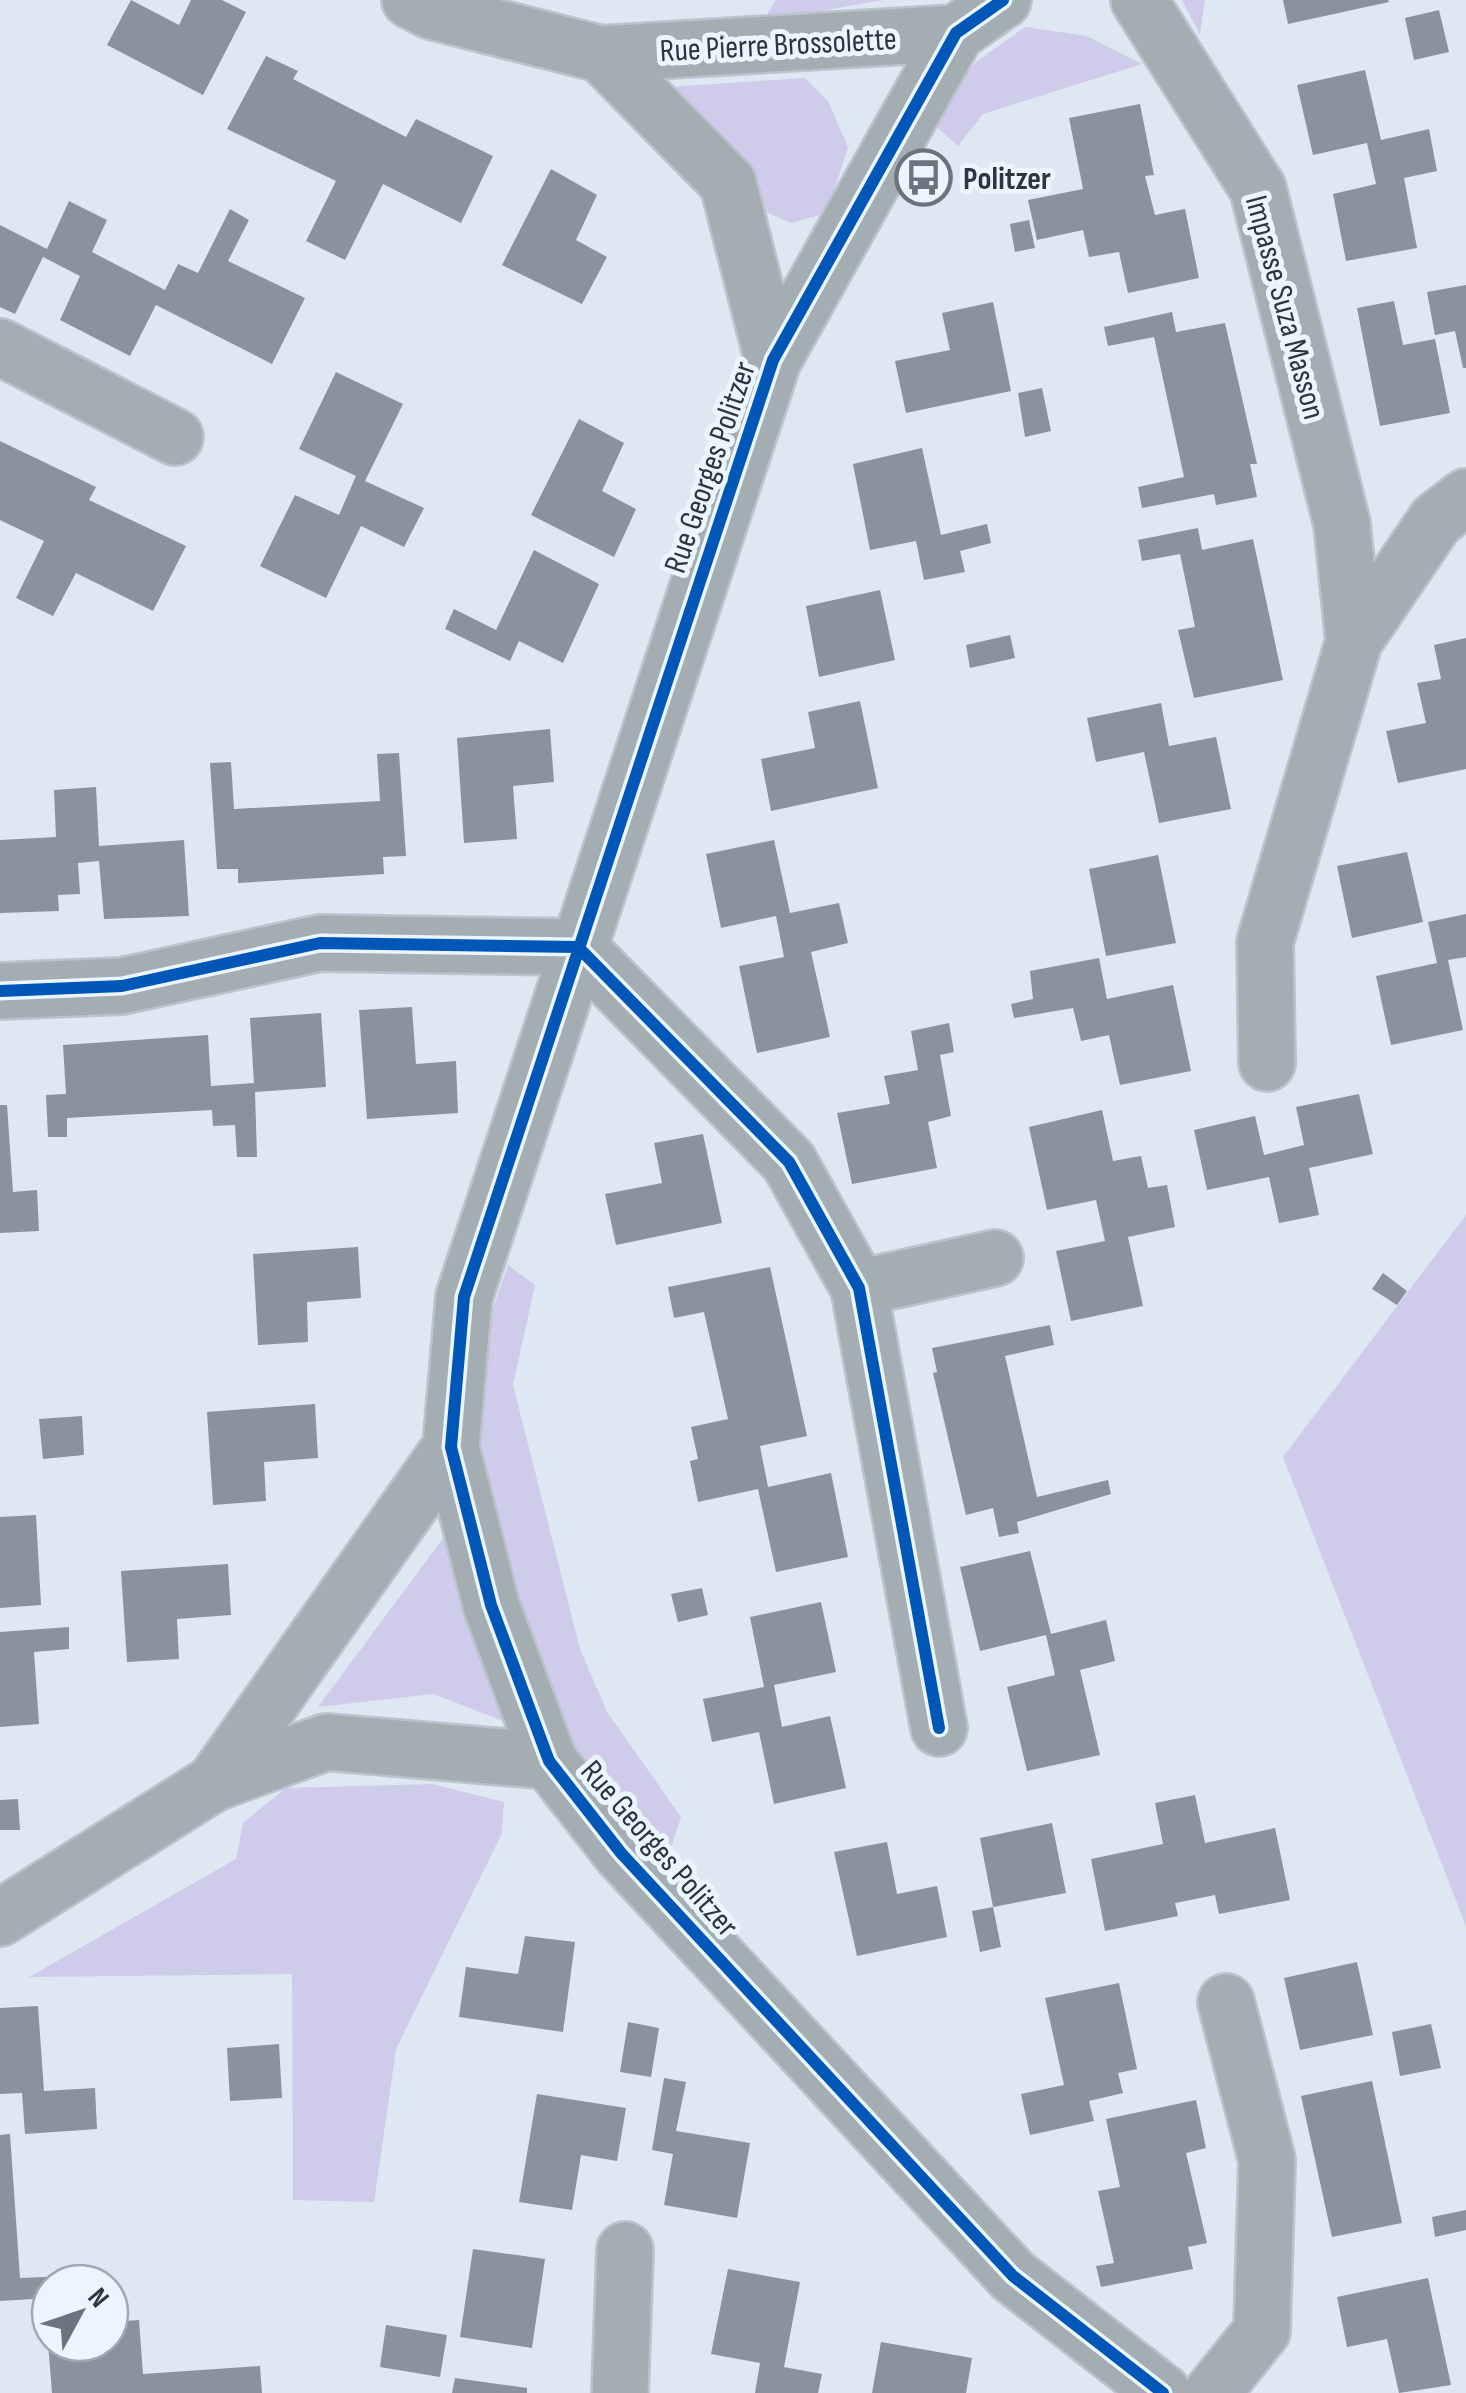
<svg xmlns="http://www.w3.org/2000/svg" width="1466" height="2393" font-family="'Sofia Sans Condensed',sans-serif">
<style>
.green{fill:#cfcbea}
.building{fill:#8c929d}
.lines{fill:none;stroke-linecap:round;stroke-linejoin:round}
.minor-casing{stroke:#bbc4ce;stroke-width:60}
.minor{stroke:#a4adb2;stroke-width:55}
.cycleway-casing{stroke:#eaf5ff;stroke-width:19}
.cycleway{stroke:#0057b8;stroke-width:12}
.labels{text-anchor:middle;stroke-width:10;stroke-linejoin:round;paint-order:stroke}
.street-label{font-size:32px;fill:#2c3640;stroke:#eaf5ff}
.poi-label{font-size:32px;font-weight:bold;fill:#2c3640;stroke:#eaf5ff;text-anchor:start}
</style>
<rect width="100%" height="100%" fill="#dde8f3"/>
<path class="green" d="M776,0H883L763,21Z
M1182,0H1205L1200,35Z
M1025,27L1087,36L1142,64L983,114L958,146L929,120L976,62Z
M805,78L828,101L848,147L827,213L791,223L764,211L667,87Z
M1466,1215V1926L1283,1457Z
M508,1265L535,1285L513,1385L580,1649L607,1712L681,1817L667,1861L615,1808L562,1731L522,1620L479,1448V1349Z
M444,1537L506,1722L433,1694L318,1707Z
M432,1784L504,1802L502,1833L396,2049L374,2202L293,2200L292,1974L29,1977L236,1859L243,1823L286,1788Z"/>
<path class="building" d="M131,0L179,25L191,0H222L246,12L203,95L107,45Z
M1283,0H1388L1389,2L1288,24Z
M1439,10L1449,52L1414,60L1405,18Z
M266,56L298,71L293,79L406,137L416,119L493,156L461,223L383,184L345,260L306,241L336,181L227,129Z
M1365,70L1381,140L1429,129L1437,171L1404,178L1417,248L1346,261L1333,194L1376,184L1367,143L1313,155L1297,85Z
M1140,104L1154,175L1145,176L1155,215L1185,209L1199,278L1128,293L1119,252L1089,257L1083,230L1037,240L1028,200L1083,189L1069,118Z
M551,169L597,195L576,240L607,257L582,304L502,265Z
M69,201L107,220L92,252L165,290L178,264L198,273L230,209L249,220L228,261L305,298L272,364L156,305L130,356L60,320L80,276L43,257L15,314L0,307V225L47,249Z
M1029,220L1035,248L1015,252L1010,224Z
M1466,285V368H1463L1455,331L1435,335L1427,292Z
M1394,301L1403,345L1435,339L1450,413L1380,426L1357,308Z
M993,302L1011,391L906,413L895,361L950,350L942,313Z
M1172,312L1176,332L1225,323L1257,464H1250L1257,497L1216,505L1214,494L1142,508L1138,487L1184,477L1154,337L1108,346L1104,327Z
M336,372L403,404L365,481L424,508L404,547L361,526L326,598L260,566L295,495L339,515L356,476L299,449Z
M1042,388L1051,431L1025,437L1018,393Z
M579,419L624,443L602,491L636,509L614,557L531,515Z
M0,441L96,487L89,500L186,546L153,611L76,573L53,616L16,598L44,541L0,520Z
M922,448L941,535L987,524L991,543L960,551L965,572L924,580L916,541L870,550L853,464Z
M1198,528L1202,550L1253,539L1283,680L1194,698L1178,630L1195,627L1180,554L1142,561L1138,540Z
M534,550L599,584L563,663L519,641L510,661L445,629L454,609L496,630Z
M880,590L895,660L819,677L806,606Z
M1010,635L1015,658L970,668L966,645Z
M1466,638V769L1398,783L1386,731L1426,723L1417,683L1441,679L1434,645Z
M860,701L878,788L771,811L761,759L815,748L808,712Z
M1161,703L1169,746L1216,737L1231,809L1159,823L1144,752L1096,762L1087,718Z
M550,729L554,782L513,786L517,839L464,843L457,738Z
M399,753L406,856L383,857L384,874L238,883V869H217L210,763L231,762L234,809L380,801L377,754Z
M96,787L99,846L184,840L189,916L104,919L99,861L78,863L80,894L58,895L59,911L0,913V840L56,837L54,790Z
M774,840L790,913L839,903L848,943L811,952L830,1037L757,1053L739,966L784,957L776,916L721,928L706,854Z
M1407,852L1423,922L1352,938L1337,866Z
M1158,855L1176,943L1106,956L1089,869Z
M1466,914V957L1448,960L1463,1030L1391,1045L1376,976L1437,963L1428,922Z
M1099,958L1107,999L1173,985L1191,1071L1120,1085L1109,1035L1081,1041L1073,1008L1014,1018L1011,1004L1033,999L1030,971Z
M412,1007L416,1064L456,1061L458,1113L367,1119L359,1010Z
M321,1013L326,1087L255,1092L257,1157H237L235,1125L213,1126L212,1110L67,1118V1137H48L46,1095L66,1094L63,1045L208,1035L211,1086L254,1083L250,1018Z
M949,1023L954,1052L940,1055L951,1116L928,1122L937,1168L852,1184L837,1113L890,1104L884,1076L918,1070L911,1031Z
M1359,1094L1373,1154L1309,1168L1319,1215L1279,1223L1269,1177L1207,1190L1194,1130L1255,1116L1264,1155L1304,1145L1296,1107Z
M0,1105H7L13,1192L37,1190L39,1231L0,1233Z
M1102,1110L1113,1161L1141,1156L1148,1188L1167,1185L1175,1227L1128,1237L1143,1306L1071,1321L1056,1251L1105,1241L1096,1200L1047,1210L1029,1127Z
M703,1134L722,1223L616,1245L605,1194L662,1183L654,1143Z
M358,1247L361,1298L307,1302L308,1342L258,1345L253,1254Z
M770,1267L807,1436L760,1446L768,1487L831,1473L848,1557L776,1572L758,1489L698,1502L690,1461L698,1459L691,1427L728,1419L704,1312L674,1318L668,1287Z
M1383,1273L1407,1291L1397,1305L1372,1289Z
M1050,1325L1054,1345L1005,1356L1037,1497L1108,1480L1111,1494L1017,1522L1019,1533L999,1537L993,1508L966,1515L933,1373L937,1372L932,1348Z
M315,1404L318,1458L264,1462L266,1501L213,1505L207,1412Z
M82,1416L84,1455L43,1459L39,1419Z
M36,1515L41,1605L0,1608V1517Z
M1030,1551L1051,1634L1106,1620L1115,1661L1080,1670L1100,1755L1027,1771L1007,1687L1055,1675L1046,1635L980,1651L960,1567Z
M228,1564L231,1615L177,1619L179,1659L127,1662L121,1571Z
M702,1588L708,1615L678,1622L671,1594Z
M821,1602L836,1672L774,1685L782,1727L830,1716L846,1788L774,1804L759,1732L712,1742L703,1699L764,1687L750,1617Z
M69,1627V1649L34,1652L39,1724L0,1727V1632Z
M1195,1795L1205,1843L1275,1828L1290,1900L1219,1914L1215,1895L1175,1903L1178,1916L1105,1931L1091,1859L1163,1844L1155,1803Z
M18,1799L20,1830H0V1800Z
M1052,1823L1066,1893L993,1907L1001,1947L980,1952L972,1911L993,1907L980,1838Z
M887,1842L897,1894L937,1886L947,1937L857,1956L834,1852Z
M525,1936L575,1942L563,2032L459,2017L466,1967L518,1974Z
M1357,1962L1373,2035L1300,2050L1284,1978Z
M1119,1983L1137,2069L1118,2073L1123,2093L1089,2101L1094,2121L1030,2135L1021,2094L1064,2085L1045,1998Z
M38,2006L44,2091L95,2088L97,2129L25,2134L22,2093L0,2094V2008Z
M628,2022L659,2028L651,2077L620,2072Z
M1431,2024L1441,2068L1400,2076L1392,2032Z
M279,2044L282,2098L230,2101L227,2048Z
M664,2078L686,2082L676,2131L750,2143L737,2218L664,2205L673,2154L652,2150Z
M1372,2081L1402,2223L1332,2237L1301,2096Z
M537,2094L626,2108L617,2161L581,2155L572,2210L519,2202Z
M1196,2100L1206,2148L1186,2153L1207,2243L1188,2247L1193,2269L1101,2287L1096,2266L1114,2263L1098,2191L1120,2187L1106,2119Z
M10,2134L20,2278L69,2276V2283H50V2298L0,2301V2135Z
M1466,2210V2230L1435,2237L1432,2217Z
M473,2249L545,2259L532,2348L460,2337Z
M728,2269L800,2282L784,2367L822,2374L818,2393H755L760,2363L711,2354Z
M1428,2278L1451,2385L1399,2393L1387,2339L1347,2347L1337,2297Z
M139,2320L143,2374L260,2366L262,2393H52L48,2343H110V2322Z
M386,2325L447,2335L440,2377L380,2367Z
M881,2342L972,2358L966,2393H872Z
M455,2378L527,2388V2393H452Z"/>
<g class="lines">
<defs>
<path id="minor" d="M410,0L431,11L601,54L956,33
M1003,0L956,33L773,360L464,1297L451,1447L491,1605L549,1761L621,1853L1013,2276L1163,2393
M1139,0L1258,189L1342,524L1354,641
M601,54L728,183L773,360
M0,347L175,437
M0,991L122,986L320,943L578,947L789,1162L859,1288L939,1728
M1267,1063L1265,942L1354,641L1436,520L1466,497
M859,1288L995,1258
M214,1783L451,1447
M0,1918L214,1783L326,1742L549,1761
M620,2393L625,2250
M1212,2393L1262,2331L1267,2160L1226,2002"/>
</defs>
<use href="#minor" class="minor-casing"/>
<use href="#minor" class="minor"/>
<defs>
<path id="cycleway" d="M1003,0L956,33L773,360L464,1297L451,1447L491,1605L549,1761L621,1853L1013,2276L1163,2393
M0,991L122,986L320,943L578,947L789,1162L859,1288L939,1728"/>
</defs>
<use href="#cycleway" class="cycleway-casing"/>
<use href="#cycleway" class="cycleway"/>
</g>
<defs>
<symbol id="bus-ring" viewBox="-11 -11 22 22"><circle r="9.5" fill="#eaf5ff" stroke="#6a747f" stroke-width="1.5"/><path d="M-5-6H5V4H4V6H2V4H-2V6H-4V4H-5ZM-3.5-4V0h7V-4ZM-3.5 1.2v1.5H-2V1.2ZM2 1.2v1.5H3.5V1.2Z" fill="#6a747f"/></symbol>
</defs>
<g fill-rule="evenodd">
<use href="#bus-ring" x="892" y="146" width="63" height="63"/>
</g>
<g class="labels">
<g class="street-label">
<text transform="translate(778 44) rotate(-3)" y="11">Rue Pierre Brossolette</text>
<text transform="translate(1286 307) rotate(75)" y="11">Impasse Suza Masson</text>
<text transform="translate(709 467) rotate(-71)" y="11">Rue Georges Politzer</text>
<text transform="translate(660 1848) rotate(49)" y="11">Rue Georges Politzer</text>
</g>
<g class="poi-label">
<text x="963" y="189">Politzer</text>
</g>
</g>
<g transform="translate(80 2313) rotate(50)"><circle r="48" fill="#eaf5ff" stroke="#9ea9b3" stroke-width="2.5"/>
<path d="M0-8L18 38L0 25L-18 38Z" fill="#6a747f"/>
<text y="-15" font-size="28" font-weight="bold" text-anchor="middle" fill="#2c3640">N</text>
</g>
</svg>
